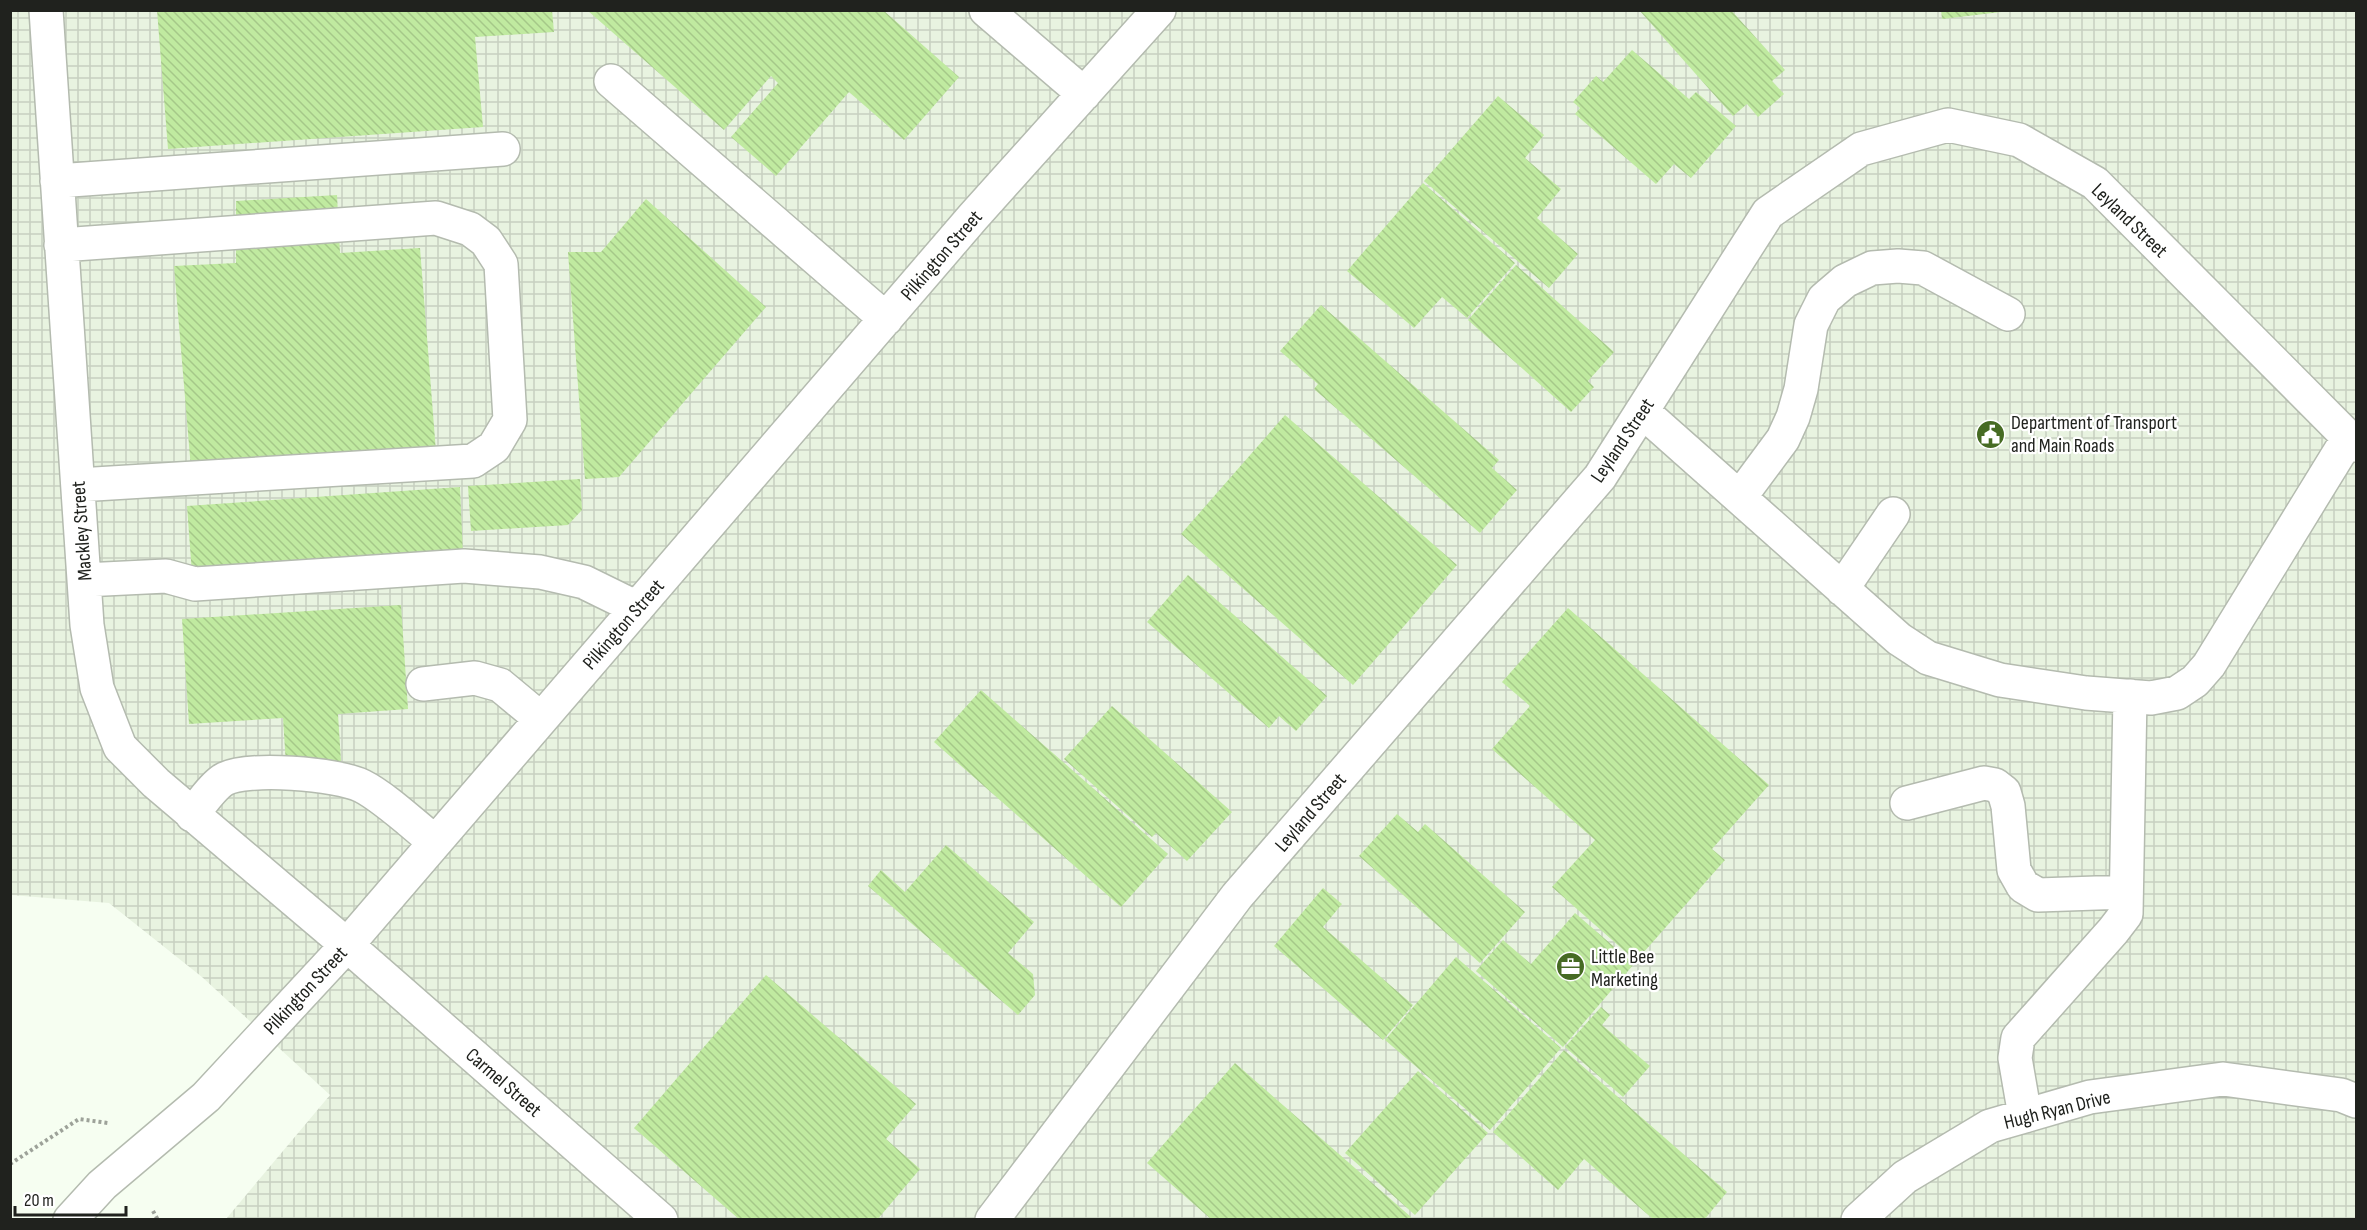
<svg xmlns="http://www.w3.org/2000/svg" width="2367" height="1230" font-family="'Sofia Sans Condensed',sans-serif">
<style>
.industrial{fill:url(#industrial-grid)}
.building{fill:url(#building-back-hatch)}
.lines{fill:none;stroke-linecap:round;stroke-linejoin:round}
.minor-casing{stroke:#b4bbaf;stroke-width:36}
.path{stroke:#9da299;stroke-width:4;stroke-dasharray:3 3;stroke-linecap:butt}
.minor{stroke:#fff;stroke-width:33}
.labels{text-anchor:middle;stroke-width:4.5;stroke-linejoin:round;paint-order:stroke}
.street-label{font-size:20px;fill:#20221e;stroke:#fff}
.poi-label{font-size:20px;fill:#20221e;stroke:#fff;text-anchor:start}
</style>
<defs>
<pattern id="industrial-grid" width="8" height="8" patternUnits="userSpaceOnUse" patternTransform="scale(1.5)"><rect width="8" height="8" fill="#e8f3e0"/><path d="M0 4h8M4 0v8" fill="none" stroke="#c7d0c0"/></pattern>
<pattern id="building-back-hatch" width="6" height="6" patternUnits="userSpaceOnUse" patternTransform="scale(1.5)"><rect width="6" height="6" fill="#c0eaa0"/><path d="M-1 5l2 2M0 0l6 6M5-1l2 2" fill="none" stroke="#a5c889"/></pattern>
</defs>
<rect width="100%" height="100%" fill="#f6fef1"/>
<path class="industrial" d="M10,11H2356V1219H226L330,1095L202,977L109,903L11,895Z"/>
<path class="building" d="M157,10H552L554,32L475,37L483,127L168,149Z
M587,10H883L959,77L904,140L849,92L776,176L731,137L778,83L771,76L724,130Z
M1639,10H1731L1785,70L1772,81L1784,94L1758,117L1747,104L1733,116Z
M1941,10H2000L2001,12L1942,19Z
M1632,50L1689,99L1696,92L1736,126L1691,178L1674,164L1656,184L1575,114L1580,108L1573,102L1596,76L1603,82Z
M1498,96L1544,135L1525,158L1561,189L1537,218L1578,254L1549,288L1424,181Z
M1423,183L1515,263L1467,318L1442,297L1414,328L1347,271Z
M337,195L340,253L420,248L436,452L191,469L174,266L236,263V201Z
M646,199L766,307L619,477L585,479L568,252H601Z
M1516,265L1614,352L1588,381L1594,387L1571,412L1468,320Z
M1321,305L1499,460L1492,468L1517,490L1480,533L1314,389L1318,384L1280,351Z
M1285,415L1457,565L1353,685L1181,534Z
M580,479L582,510L568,525L471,531L468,486Z
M460,487L463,556L192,574L187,506Z
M1188,575L1327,696L1296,731L1279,716L1269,728L1147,622Z
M401,605L408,709L338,714L341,761L286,765L283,718L189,724L182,619Z
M1568,608L1769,785L1712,849L1725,860L1636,961L1552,887L1595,840L1492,749L1530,706L1502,682Z
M981,690L1168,854L1121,907L934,742Z
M1112,706L1232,812L1187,861L1156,833L1152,837L1064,759Z
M1397,814L1418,832L1425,824L1525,912L1480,963L1359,856Z
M946,845L1034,922L1008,953L1033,974L1035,995L1018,1015L868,886L881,870L905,892Z
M1323,888L1342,904L1323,927L1413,1005L1383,1040L1274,946Z
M1575,913L1634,964L1563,1047L1476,971L1503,940L1531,964Z
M1456,957L1561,1048L1490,1130L1385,1040Z
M766,975L916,1104L886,1139L920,1169L877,1220H740L634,1128Z
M1601,1007L1610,1015L1602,1025L1650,1066L1623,1097L1565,1047Z
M1564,1050L1727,1192L1704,1220H1654L1584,1159L1558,1190L1493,1132Z
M1235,1063L1411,1217L1409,1220H1212L1147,1163Z
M1418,1071L1488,1133L1415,1215L1345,1153Z"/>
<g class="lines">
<defs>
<path id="minor" d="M46,10L87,625L97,688L120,747L156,783L347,945L661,1220
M986,10L1084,94
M611,81L886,319
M57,181L503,149
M61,245L436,218L470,229L486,241L501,264L510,420L494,447L473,461L78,485
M1642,411L1899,639L1928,658L2000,680L2086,693L2151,698L2177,693L2195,681L2209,665L2349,437
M1740,497L1783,439L1793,417L1801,389L1811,325L1824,299L1845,281L1872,268L1898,266L1923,268L2008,314
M84,580L166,576L195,584L464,566L540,572L584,582L637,608
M1842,589L1893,514
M423,684L475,678L500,685L541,719
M1907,803L1984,783L1995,785L2004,792L2008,806L2014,870L2023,886L2038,895L2126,892
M192,815C201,804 211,788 223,780C246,766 338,774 362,786C384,797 415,826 435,842
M2025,1116L2015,1058L2018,1038L2113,931L2126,914L2130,696
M70,1220L102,1185L206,1097L347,945L973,217L1159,10
M992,1220L1237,896L1600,477L1768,213L1861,149L1948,125L2019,140L2095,183L2356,445
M1858,1220L1905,1177L1990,1126L2090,1097L2223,1079L2341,1095L2356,1101"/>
</defs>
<use href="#minor" class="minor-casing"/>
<path class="path" d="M10,1164L79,1119L108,1123
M153,1211L158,1220"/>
<use href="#minor" class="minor"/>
</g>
<defs>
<symbol id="civic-disc" viewBox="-11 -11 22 22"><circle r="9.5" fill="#466b23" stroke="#fff"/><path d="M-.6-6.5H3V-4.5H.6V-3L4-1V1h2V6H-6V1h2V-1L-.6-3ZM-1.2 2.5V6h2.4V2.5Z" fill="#fff"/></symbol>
<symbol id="office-disc" viewBox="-11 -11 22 22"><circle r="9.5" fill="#466b23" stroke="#fff"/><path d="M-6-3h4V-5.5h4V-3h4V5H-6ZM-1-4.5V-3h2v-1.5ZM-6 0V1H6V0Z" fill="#fff"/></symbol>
</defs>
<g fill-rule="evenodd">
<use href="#civic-disc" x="1974" y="418" width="33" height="33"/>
<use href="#office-disc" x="1554" y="950" width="33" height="33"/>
</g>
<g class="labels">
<g class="street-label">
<text transform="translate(2130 220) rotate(44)" y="7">Leyland Street</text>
<text transform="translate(941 255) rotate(-49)" y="7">Pilkington Street</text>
<text transform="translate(1622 440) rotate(-56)" y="7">Leyland Street</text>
<text transform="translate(81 531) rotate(-94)" y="7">Mackley Street</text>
<text transform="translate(623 624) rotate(-49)" y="7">Pilkington Street</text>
<text transform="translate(1310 812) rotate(-49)" y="7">Leyland Street</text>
<text transform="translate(305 990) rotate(-47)" y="7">Pilkington Street</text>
<text transform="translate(504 1082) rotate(41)" y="7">Carmel Street</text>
<text transform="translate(2057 1109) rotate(-14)" y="7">Hugh Ryan Drive</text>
</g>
<g class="poi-label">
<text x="2011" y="429">Department of Transport<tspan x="2011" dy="23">and Main Roads</tspan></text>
<text x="1591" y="963">Little Bee<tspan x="1591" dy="23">Marketing</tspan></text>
</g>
</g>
<rect width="2367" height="1230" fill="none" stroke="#20221e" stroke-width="24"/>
<path d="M15 1206v9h111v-9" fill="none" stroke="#20221e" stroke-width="3"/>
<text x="24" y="1206" font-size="18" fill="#20221e" stroke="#ffffff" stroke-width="4.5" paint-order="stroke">20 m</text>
</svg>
